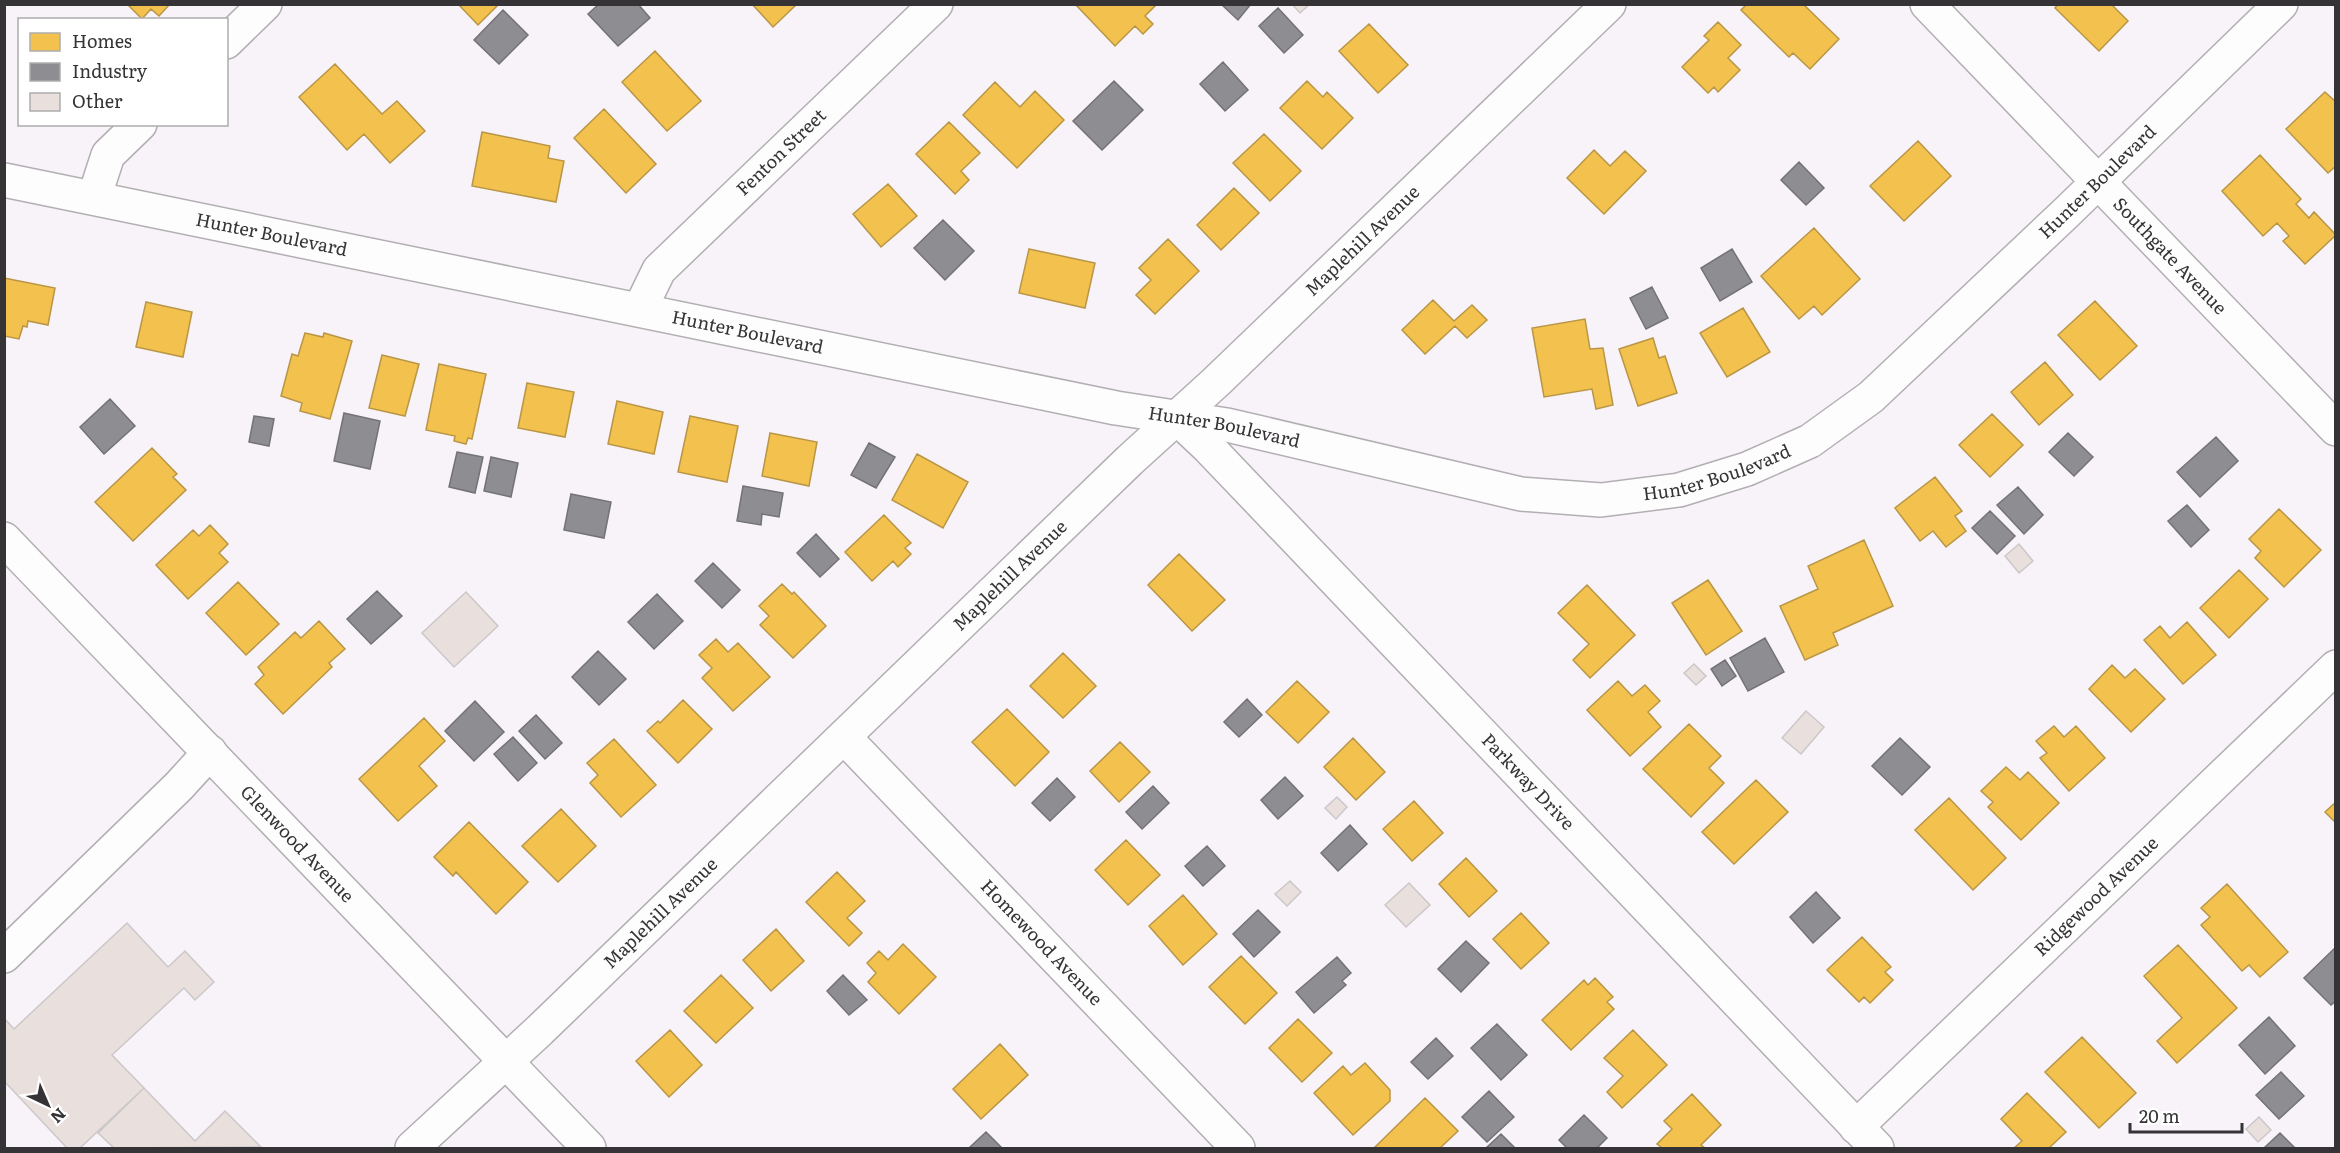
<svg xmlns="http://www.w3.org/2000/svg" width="2340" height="1153" font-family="Literata,serif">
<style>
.homes{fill:#f2c14e;stroke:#b99646;stroke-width:1.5}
.industry{fill:#8d8d92;stroke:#737276;stroke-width:1.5}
.building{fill:#e9dfdc;stroke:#cbc8c9;stroke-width:1.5}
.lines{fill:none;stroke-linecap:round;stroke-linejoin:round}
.minor-casing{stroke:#b2afb2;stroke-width:36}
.minor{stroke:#fefdfe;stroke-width:33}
.labels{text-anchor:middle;stroke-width:6;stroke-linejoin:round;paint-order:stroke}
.street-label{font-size:18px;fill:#353335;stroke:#fff}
</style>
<rect width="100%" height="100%" fill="#f8f3f8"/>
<path class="homes" d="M127,4H170L159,16L151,9L142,19Z
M458,4H499L478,25Z
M752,4H797L773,27Z
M1075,4H1157L1145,16L1153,24L1143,34L1135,26L1115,46Z
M1747,4H1803L1839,39L1810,69L1793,53L1789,57L1741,10Z
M2058,4H2111L2128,21L2099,51L2055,8Z
M1718,22L1741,45L1728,58L1740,70L1718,92L1714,87L1708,93L1682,67L1709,40L1704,36Z
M1369,24L1408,65L1378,93L1339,51Z
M655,51L701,101L667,131L622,82Z
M335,64L382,114L397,101L425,131L390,163L364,134L347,150L299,97Z
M1307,81L1323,97L1327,92L1353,118L1322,149L1280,108Z
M995,82L1020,107L1035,91L1064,120L1017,168L963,115Z
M2325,92L2336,102V166L2328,173L2286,129Z
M604,109L656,164L626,193L574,138Z
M949,122L980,153L961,171L969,180L955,194L916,154Z
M482,132L550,146L548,158L564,161L556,202L472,186Z
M1264,134L1301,171L1270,201L1233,163Z
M1918,141L1951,176L1904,221L1870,186Z
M1594,150L1610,166L1625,151L1646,171L1604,214L1567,178Z
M2260,155L2301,199L2296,204L2309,218L2314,212L2336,235L2305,264L2283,241L2289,236L2277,223L2263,236L2222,191Z
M888,184L917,216L881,247L853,214Z
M1234,188L1259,213L1221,250L1197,225Z
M1814,228L1860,279L1822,315L1814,306L1799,319L1761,276Z
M1168,239L1199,271L1155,314L1136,295L1151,280L1139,268Z
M1029,249L1095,263L1085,308L1019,293Z
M4,278L55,288L48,325L28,321L27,327L23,326L19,339L4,336Z
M1433,300L1454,321L1472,305L1487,320L1467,338L1455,326L1425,354L1402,330Z
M2095,301L2137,346L2100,380L2058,335Z
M146,302L192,312L183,357L136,347Z
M1743,308L1770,352L1727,377L1700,333Z
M1585,319L1590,349L1603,348L1613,405L1596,409L1592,389L1544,397L1532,328Z
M305,333L323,337L324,333L352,341L330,419L300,411L302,403L281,396L292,354L298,356Z
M1653,338L1659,358L1665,356L1677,393L1638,406L1619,349Z
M382,355L419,364L405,416L369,408Z
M2045,362L2073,395L2039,425L2011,392Z
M439,364L486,374L472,439L468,438L466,444L454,441L455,436L426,430Z
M527,383L574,392L565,437L518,428Z
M617,401L663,412L654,454L608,444Z
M1992,414L2023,445L1990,477L1959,445Z
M690,416L738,426L727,482L678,472Z
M770,433L817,442L809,486L762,476Z
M152,448L177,474L173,477L186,490L133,541L95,502Z
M917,454L968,482L943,528L892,500Z
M1935,477L1962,511L1955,516L1966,531L1946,547L1933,531L1920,541L1895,508Z
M2279,509L2321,550L2284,587L2255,558L2261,551L2249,539Z
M884,515L911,543L905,548L911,554L898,567L893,561L872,581L845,552Z
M210,525L228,544L219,553L228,562L188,599L156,565L193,530L199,536Z
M1864,540L1893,606L1833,633L1838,645L1805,660L1780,606L1818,589L1808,566Z
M1179,554L1225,600L1192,631L1148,585Z
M2239,570L2268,599L2229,638L2200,608Z
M1708,580L1742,631L1706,655L1672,603Z
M238,582L279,624L246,655L206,613Z
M782,584L792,594L794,592L826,626L793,658L760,625L769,616L759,606Z
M1587,585L1635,635L1590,678L1573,660L1589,644L1558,613Z
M319,621L345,649L329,663L332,667L283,714L255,684L264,675L258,667L295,632L301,638Z
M2187,622L2216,655L2183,684L2144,640L2160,626L2170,638Z
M716,639L728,652L738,643L770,677L733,711L702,678L712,668L699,655Z
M1063,653L1096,686L1063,718L1030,686Z
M2112,665L2125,678L2135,669L2165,699L2131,732L2089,689Z
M1297,681L1329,712L1298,743L1266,712Z
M1618,681L1632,696L1645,685L1660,701L1648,712L1661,727L1630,756L1587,710Z
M683,700L712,729L678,763L647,731L658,721L660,723Z
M1007,709L1049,752L1015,786L972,742Z
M424,718L445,741L419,766L437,786L398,821L359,779Z
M1689,724L1721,756L1709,768L1724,783L1691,817L1643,769Z
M2054,726L2064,737L2076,726L2105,758L2069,791L2040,758L2047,753L2036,741Z
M1353,738L1385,772L1356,800L1324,767Z
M614,739L656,785L621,817L590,783L598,775L587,763Z
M1120,742L1150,772L1119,802L1090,771Z
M2006,767L2020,780L2028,772L2059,803L2021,840L1988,807L1993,802L1981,791Z
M1756,780L1788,812L1734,864L1702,832Z
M1949,798L2006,858L1973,890L1915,830Z
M1414,801L1443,833L1412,861L1383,829Z
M2336,802V823L2325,812Z
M561,809L596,846L558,882L522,846Z
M469,822L528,882L496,914L456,872L453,876L434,857Z
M1126,840L1160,875L1128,905L1095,870Z
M1466,858L1497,891L1469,917L1439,884Z
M837,872L865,901L847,918L862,933L849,946L806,902Z
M2227,884L2288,952L2260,977L2249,965L2242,971L2201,925L2210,917L2201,908Z
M1183,895L1217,934L1183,965L1149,926Z
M1521,913L1549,943L1521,969L1493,939Z
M776,929L804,961L771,991L743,960Z
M1862,937L1891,967L1885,972L1893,980L1870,1003L1864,997L1859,1002L1827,970Z
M903,944L936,977L899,1014L868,982L876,973L867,963L879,951L888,960Z
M2178,945L2237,1008L2177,1063L2157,1041L2182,1018L2144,976Z
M1241,956L1277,993L1245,1024L1209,987Z
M721,975L753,1008L716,1043L684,1011Z
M1595,978L1613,997L1607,1002L1614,1009L1571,1050L1542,1020L1584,980L1588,985Z
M1298,1019L1332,1053L1302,1082L1269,1048Z
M670,1030L702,1065L669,1097L636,1061Z
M1633,1030L1667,1065L1622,1108L1607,1092L1623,1076L1604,1058Z
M2082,1037L2136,1093L2099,1128L2045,1072Z
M1000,1044L1028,1075L981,1119L953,1089Z
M1365,1063L1390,1090V1101L1353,1135L1314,1093L1343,1066L1351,1075Z
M2027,1093L2066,1132L2049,1148H2014L2022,1141L2001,1119Z
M1692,1094L1721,1125L1701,1145L1705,1148H1662L1657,1144L1672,1129L1664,1121Z
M1425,1098L1458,1131L1440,1148H1374Z"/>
<path class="industry" d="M599,4H638L650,18L618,46L588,14Z
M1221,4H1251L1238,20Z
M1278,8L1303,35L1284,53L1259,26Z
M503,10L528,35L499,64L474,40Z
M1223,62L1248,90L1225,111L1200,84Z
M1114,81L1143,110L1102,150L1073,121Z
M1799,162L1824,188L1806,205L1781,180Z
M943,220L974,251L945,280L914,248Z
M1732,249L1752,282L1720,301L1701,268Z
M1652,287L1668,318L1646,329L1630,298Z
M110,399L135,426L104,454L80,427Z
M344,413L380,421L370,469L334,461Z
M254,416L274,419L269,446L249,442Z
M2068,433L2093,457L2074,476L2049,452Z
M2216,437L2238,461L2200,497L2177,472Z
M869,443L895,457L876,488L851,475Z
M457,452L483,457L475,493L449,487Z
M491,457L518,463L511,497L484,491Z
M743,486L783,493L779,517L762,514L761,525L737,521Z
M2018,487L2043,515L2024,534L1997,505Z
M571,494L611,502L604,538L564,530Z
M2187,505L2209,530L2191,547L2168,521Z
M1990,511L2015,536L1997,554L1972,528Z
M816,534L839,559L820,577L797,553Z
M713,563L740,590L722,608L695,581Z
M377,591L402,616L371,644L347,619Z
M657,594L683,621L654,649L628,622Z
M1765,638L1784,672L1748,691L1730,658Z
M598,651L626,679L599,705L572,677Z
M1725,660L1736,676L1722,686L1711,669Z
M1247,699L1262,715L1239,737L1224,722Z
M475,701L504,732L474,761L445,731Z
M536,715L562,743L545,759L519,731Z
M513,737L537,763L518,781L494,754Z
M1900,738L1930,767L1902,795L1872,766Z
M1285,777L1303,796L1278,819L1261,800Z
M1057,778L1075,797L1050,821L1032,803Z
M1153,786L1169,803L1142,829L1126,812Z
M1350,825L1367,844L1338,871L1321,853Z
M1207,846L1225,866L1203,886L1185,866Z
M1816,892L1840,918L1813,943L1790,917Z
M1258,910L1280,932L1254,957L1233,934Z
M1466,941L1489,963L1461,992L1438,969Z
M2336,947V1001L2331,1005L2304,978Z
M1337,957L1351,973L1342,981L1346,985L1314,1013L1296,992Z
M843,975L867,1000L849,1015L827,991Z
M2269,1017L2295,1046L2265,1074L2239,1045Z
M1497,1024L1527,1055L1501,1080L1471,1048Z
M1436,1038L1453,1056L1428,1079L1411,1062Z
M2281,1072L2304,1096L2279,1119L2256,1095Z
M1489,1091L1514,1117L1487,1142L1462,1117Z
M1584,1115L1607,1138L1597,1148H1567L1559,1140Z
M986,1132L1002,1148H969Z
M2280,1133L2295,1148H2264Z
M1501,1134L1515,1148H1486Z"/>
<path class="building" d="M1292,4H1310L1300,13Z
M2019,544L2033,561L2019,573L2005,556Z
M466,592L498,626L454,667L422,633Z
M1694,664L1706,676L1696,685L1684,673Z
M1806,711L1824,727L1801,754L1782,738Z
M1337,797L1347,807L1336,819L1325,808Z
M1290,881L1301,892L1287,906L1275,894Z
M1409,883L1430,905L1406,927L1385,905Z
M127,923L168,967L185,951L214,982L195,1000L184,988L112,1055L144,1088L80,1148H67L4,1081V1018L14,1029Z
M144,1088L195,1141L225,1111L261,1147L114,1148L98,1133Z
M2259,1117L2271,1130L2258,1142L2246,1129Z"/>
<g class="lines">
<defs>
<g id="minor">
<path id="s1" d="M1927,4L2336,429"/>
<path d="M226,42L265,4"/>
<path id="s2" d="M4,180L1116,408L1227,425L1521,494L1601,500L1679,490L1747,469L1810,441L1871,397L2067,212L2281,4"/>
<path d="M94,198L108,155L140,124"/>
<path id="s3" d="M640,309L659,270L936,4"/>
<path id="s4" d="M1176,417L1208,447L1877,1148"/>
<path id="s5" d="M4,539L589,1148"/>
<path id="s6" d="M844,737L1238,1148"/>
<path d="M4,956L179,786L210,752"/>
<path id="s7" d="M1856,1127L2336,667"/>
<path id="s8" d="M412,1148L540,1030L1130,460L1216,382L1609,4"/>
</g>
</defs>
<use href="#minor" class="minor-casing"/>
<use href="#minor" class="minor"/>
</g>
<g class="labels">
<g class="street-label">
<text dy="6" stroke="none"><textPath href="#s3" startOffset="213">Fenton Street</textPath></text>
<text dy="6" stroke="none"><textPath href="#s2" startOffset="2236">Hunter Boulevard</textPath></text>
<text dy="6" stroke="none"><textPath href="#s2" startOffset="273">Hunter Boulevard</textPath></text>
<text dy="6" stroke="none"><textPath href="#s8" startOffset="1314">Maplehill Avenue</textPath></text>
<text dy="6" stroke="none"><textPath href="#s1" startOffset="350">Southgate Avenue</textPath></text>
<text dy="6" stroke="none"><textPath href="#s2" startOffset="759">Hunter Boulevard</textPath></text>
<text dy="6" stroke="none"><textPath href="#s2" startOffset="1245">Hunter Boulevard</textPath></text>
<text dy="6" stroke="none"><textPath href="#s2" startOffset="1749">Hunter Boulevard</textPath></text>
<text dy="6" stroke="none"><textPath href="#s8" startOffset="828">Maplehill Avenue</textPath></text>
<text dy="6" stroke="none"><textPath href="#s4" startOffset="507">Parkway Drive</textPath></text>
<text dy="6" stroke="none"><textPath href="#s5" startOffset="423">Glenwood Avenue</textPath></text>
<text dy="6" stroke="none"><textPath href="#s7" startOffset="333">Ridgewood Avenue</textPath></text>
<text dy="6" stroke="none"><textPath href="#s8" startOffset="342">Maplehill Avenue</textPath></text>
<text dy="6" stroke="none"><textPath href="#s6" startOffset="285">Homewood Avenue</textPath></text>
</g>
</g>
<rect width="2340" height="1153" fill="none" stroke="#353335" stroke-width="12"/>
<rect x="18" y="18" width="210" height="108" fill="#ffffff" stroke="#aeadae" stroke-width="1.5"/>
<rect x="30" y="33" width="30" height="18" fill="#f2c14e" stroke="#aeadae" stroke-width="1.5"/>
<text x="72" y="48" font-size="18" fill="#353335">Homes</text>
<rect x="30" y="63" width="30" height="18" fill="#8d8d92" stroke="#aeadae" stroke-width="1.5"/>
<text x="72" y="78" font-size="18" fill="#353335">Industry</text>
<rect x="30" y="93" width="30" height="18" fill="#e9dfdc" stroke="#aeadae" stroke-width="1.5"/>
<text x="72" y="108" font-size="18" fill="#353335">Other</text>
<g transform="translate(48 1105) rotate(136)" stroke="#ffffff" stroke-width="4.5" paint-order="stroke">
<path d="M0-4.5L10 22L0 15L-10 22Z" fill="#353335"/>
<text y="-9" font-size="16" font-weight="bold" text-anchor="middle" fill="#353335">N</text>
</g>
<path d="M2130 1123v9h112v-9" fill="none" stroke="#353335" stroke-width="3"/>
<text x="2139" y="1123" font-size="18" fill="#353335" stroke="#ffffff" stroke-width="4.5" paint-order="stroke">20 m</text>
</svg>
